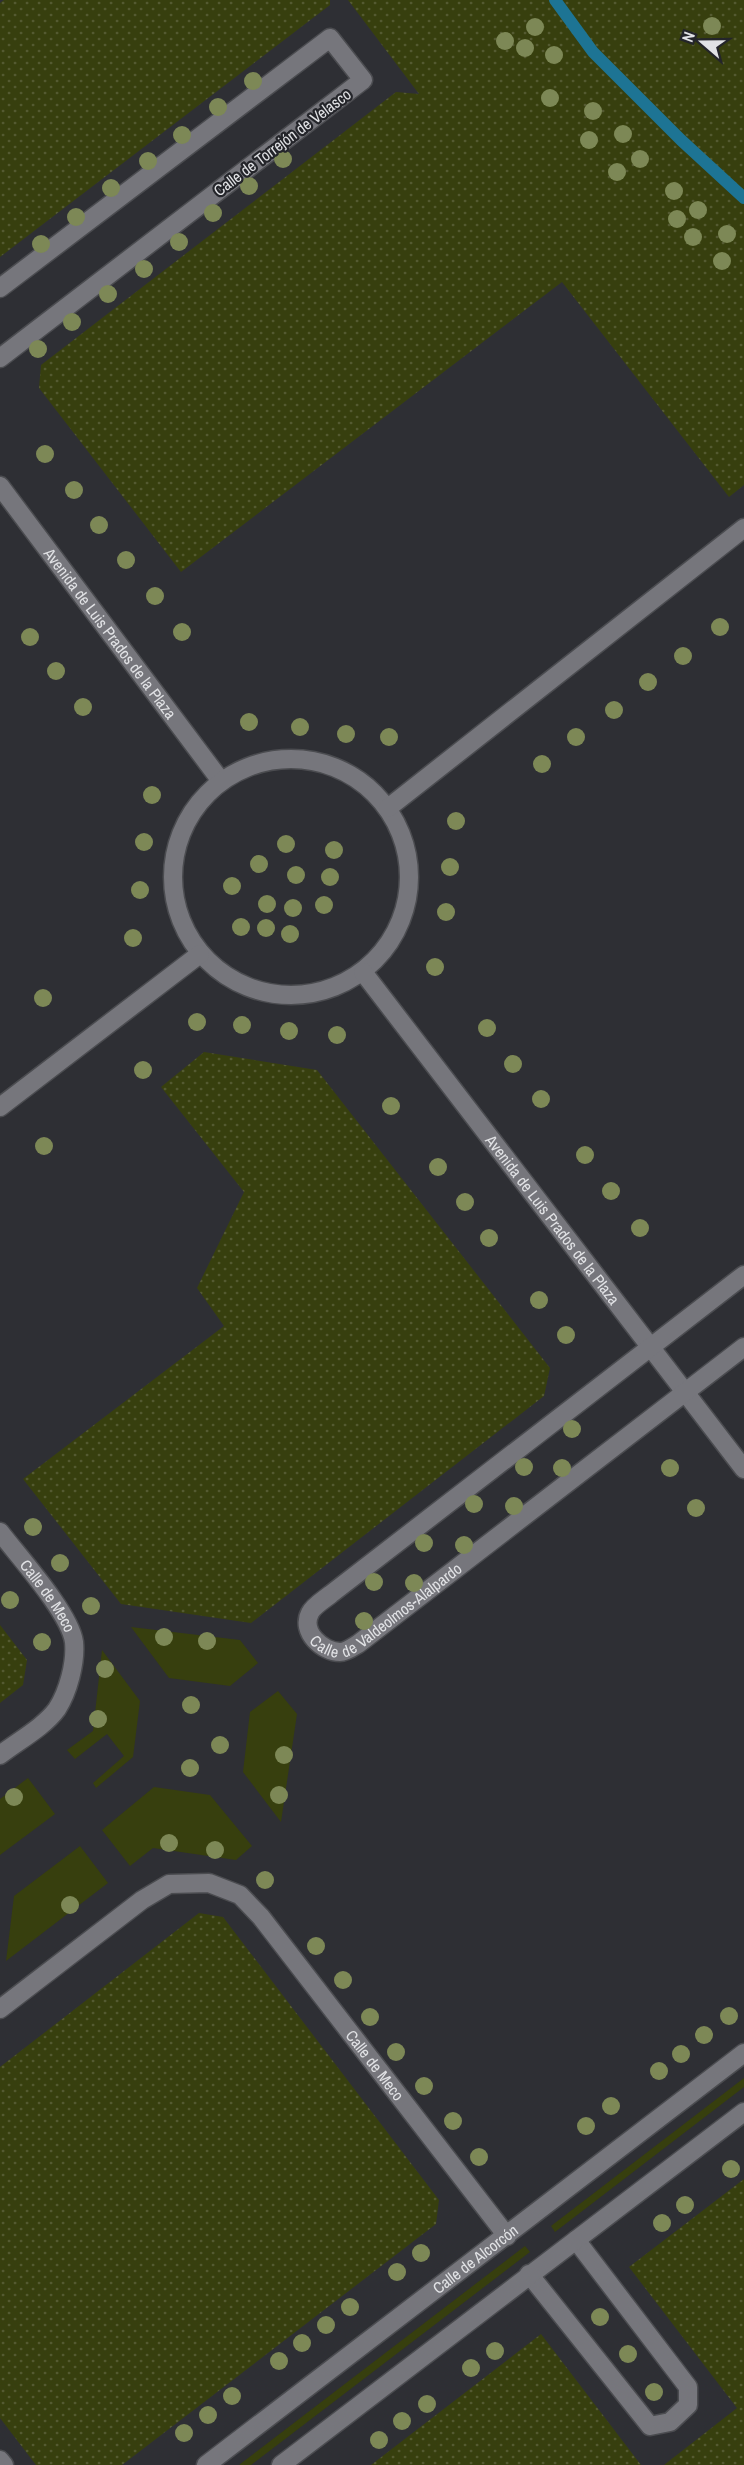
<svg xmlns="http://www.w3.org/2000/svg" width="744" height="2465" font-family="'Archivo Narrow',sans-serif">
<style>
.grass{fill:url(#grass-dots)}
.garden{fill:#373f0e}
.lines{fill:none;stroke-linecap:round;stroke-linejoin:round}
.stream{stroke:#1d7494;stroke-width:12}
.minor-casing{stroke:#4b4c50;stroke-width:21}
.minor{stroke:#76767c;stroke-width:18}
.tree{fill:#7d8856}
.labels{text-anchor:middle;stroke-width:4.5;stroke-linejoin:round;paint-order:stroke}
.street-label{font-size:16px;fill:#e1e2e5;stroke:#24252a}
</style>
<defs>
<pattern id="grass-dots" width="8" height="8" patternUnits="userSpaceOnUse" patternTransform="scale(1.5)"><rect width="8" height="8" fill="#373f0e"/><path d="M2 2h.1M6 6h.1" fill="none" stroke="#545a31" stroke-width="1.8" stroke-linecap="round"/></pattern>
</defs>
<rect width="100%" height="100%" fill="#2e2f34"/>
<path class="grass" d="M4,0H330V5L0,257V3Z
M348,0H744V485L729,497L562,282L181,572L39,388L41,365L396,92L419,94Z
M204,1052L317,1070L550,1368L544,1396L251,1623L121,1604L23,1479L224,1326L197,1288L244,1192L161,1087Z
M0,1625L27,1660L23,1685L0,1703Z
M199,1913L223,1917L439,2200L436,2224L122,2465H36L0,2418V2067Z
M744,2179V2465H664L737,2408L629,2267Z
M541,2334L641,2465H371Z"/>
<path class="garden" d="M131,1627L240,1640L258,1663L230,1686L169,1678Z
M102,1650L140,1701L133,1757L96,1788L93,1783L124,1756L107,1734L75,1759L67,1750L93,1731Z
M278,1691L297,1714L281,1822L243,1772L250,1712Z
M28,1778L55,1814L0,1855V1799Z
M154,1787L210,1795L252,1846L236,1860L153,1848L130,1866L102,1830Z
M80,1846L108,1883L6,1961L14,1896Z
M744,2078V2087L555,2232L551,2226Z
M525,2246L530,2252L251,2465H239Z"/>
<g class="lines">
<path class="stream" d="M555,0L593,52L681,140L744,198"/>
<defs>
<g id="minor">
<path d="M0,288L330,38L363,80L0,358"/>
<path id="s1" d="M0,486L221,781"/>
<circle cx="291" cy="877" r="118"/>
<path d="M388,808L744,528"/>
<path id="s2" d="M363,972L744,1469"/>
<path d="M0,1107L200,954"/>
<path id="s3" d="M744,1275L331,1594C325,1599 313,1606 310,1613C300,1632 323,1652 340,1652C346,1652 353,1647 358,1644L744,1347"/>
<path id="s4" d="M0,1532C19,1557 70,1613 74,1642C76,1663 68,1692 57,1709C44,1727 18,1741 0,1755"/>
<path id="s5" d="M0,2009L142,1900L169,1884L209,1883L240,1895L261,1917L507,2236"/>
<path d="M529,2274L650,2426L670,2422L688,2405V2387L576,2240"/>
<path d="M0,2460L4,2465"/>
<path id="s6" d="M206,2465L744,2053"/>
<path d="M281,2465L744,2112"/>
</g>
</defs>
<use href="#minor" class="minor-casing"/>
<use href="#minor" class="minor"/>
</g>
<g class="tree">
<circle cx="712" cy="26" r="9"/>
<circle cx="535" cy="27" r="9"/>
<circle cx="505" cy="41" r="9"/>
<circle cx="525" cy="48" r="9"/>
<circle cx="554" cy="55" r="9"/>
<circle cx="253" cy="81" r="9"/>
<circle cx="550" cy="98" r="9"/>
<circle cx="218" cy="107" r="9"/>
<circle cx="593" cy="111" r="9"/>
<circle cx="623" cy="134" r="9"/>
<circle cx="182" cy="135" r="9"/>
<circle cx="589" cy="140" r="9"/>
<circle cx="283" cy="159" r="9"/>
<circle cx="640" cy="159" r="9"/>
<circle cx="148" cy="161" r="9"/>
<circle cx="617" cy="172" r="9"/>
<circle cx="249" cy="186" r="9"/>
<circle cx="111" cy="188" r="9"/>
<circle cx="674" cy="191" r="9"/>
<circle cx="698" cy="210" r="9"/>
<circle cx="213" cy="213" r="9"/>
<circle cx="76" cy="217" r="9"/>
<circle cx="677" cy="219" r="9"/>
<circle cx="727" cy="234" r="9"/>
<circle cx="693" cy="237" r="9"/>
<circle cx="179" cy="242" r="9"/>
<circle cx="41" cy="244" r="9"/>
<circle cx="722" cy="261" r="9"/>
<circle cx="144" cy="269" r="9"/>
<circle cx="108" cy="294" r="9"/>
<circle cx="72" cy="322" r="9"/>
<circle cx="38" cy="349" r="9"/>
<circle cx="45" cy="454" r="9"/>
<circle cx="74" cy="490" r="9"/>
<circle cx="99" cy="525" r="9"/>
<circle cx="126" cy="560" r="9"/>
<circle cx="155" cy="596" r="9"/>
<circle cx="720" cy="627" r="9"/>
<circle cx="182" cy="632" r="9"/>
<circle cx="30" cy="637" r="9"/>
<circle cx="683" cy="656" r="9"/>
<circle cx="56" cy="671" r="9"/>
<circle cx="648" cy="682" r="9"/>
<circle cx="83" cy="707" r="9"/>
<circle cx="614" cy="710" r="9"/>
<circle cx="249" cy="722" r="9"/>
<circle cx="300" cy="727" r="9"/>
<circle cx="346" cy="734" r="9"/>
<circle cx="389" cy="737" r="9"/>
<circle cx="576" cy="737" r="9"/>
<circle cx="542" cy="764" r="9"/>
<circle cx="152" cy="795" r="9"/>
<circle cx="456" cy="821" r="9"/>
<circle cx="144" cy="842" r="9"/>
<circle cx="286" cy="844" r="9"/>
<circle cx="334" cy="850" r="9"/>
<circle cx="259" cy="864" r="9"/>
<circle cx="450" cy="867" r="9"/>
<circle cx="296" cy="875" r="9"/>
<circle cx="330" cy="877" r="9"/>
<circle cx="232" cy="886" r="9"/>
<circle cx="140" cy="890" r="9"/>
<circle cx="267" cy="904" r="9"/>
<circle cx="324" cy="905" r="9"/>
<circle cx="293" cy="908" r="9"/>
<circle cx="446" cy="912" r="9"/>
<circle cx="241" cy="927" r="9"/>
<circle cx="266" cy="928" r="9"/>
<circle cx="290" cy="934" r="9"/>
<circle cx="133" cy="938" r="9"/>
<circle cx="435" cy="967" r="9"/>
<circle cx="43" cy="998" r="9"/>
<circle cx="197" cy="1022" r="9"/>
<circle cx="242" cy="1025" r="9"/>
<circle cx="487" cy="1028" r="9"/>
<circle cx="289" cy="1031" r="9"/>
<circle cx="337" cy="1035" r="9"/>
<circle cx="513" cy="1064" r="9"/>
<circle cx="143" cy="1070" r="9"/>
<circle cx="541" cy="1099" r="9"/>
<circle cx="391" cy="1106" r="9"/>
<circle cx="44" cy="1146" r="9"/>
<circle cx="585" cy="1155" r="9"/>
<circle cx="438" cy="1167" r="9"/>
<circle cx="611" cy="1191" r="9"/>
<circle cx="465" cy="1202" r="9"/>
<circle cx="640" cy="1228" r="9"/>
<circle cx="489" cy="1238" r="9"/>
<circle cx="539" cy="1300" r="9"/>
<circle cx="566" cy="1335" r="9"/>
<circle cx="572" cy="1429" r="9"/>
<circle cx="524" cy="1467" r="9"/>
<circle cx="562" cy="1468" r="9"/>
<circle cx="670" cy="1468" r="9"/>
<circle cx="474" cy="1504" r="9"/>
<circle cx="514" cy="1506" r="9"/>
<circle cx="696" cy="1508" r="9"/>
<circle cx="33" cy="1527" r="9"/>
<circle cx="424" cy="1543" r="9"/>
<circle cx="464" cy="1545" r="9"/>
<circle cx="60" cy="1563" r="9"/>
<circle cx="374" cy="1582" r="9"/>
<circle cx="414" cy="1583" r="9"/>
<circle cx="10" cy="1600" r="9"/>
<circle cx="91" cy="1606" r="9"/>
<circle cx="364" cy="1621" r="9"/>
<circle cx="164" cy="1637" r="9"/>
<circle cx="207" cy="1641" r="9"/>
<circle cx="42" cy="1642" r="9"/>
<circle cx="105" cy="1669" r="9"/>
<circle cx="191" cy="1705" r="9"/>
<circle cx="98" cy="1719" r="9"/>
<circle cx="220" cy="1745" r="9"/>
<circle cx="284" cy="1755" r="9"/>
<circle cx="190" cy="1768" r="9"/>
<circle cx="279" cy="1795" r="9"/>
<circle cx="14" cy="1797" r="9"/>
<circle cx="169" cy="1843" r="9"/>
<circle cx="215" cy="1850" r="9"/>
<circle cx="265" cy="1880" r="9"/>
<circle cx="70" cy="1905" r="9"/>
<circle cx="316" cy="1946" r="9"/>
<circle cx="343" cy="1980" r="9"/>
<circle cx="729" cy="2016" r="9"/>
<circle cx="370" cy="2017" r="9"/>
<circle cx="704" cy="2035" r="9"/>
<circle cx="396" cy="2052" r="9"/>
<circle cx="681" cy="2054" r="9"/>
<circle cx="659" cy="2071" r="9"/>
<circle cx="424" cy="2086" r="9"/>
<circle cx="611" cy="2106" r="9"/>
<circle cx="453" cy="2121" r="9"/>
<circle cx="586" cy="2126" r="9"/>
<circle cx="479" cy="2157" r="9"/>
<circle cx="731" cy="2169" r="9"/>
<circle cx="685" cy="2205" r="9"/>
<circle cx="662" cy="2223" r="9"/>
<circle cx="421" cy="2253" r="9"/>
<circle cx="397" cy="2272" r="9"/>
<circle cx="350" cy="2307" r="9"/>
<circle cx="600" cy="2317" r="9"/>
<circle cx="326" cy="2325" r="9"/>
<circle cx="302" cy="2343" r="9"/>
<circle cx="495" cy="2351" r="9"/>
<circle cx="628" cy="2354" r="9"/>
<circle cx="279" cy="2361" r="9"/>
<circle cx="471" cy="2368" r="9"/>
<circle cx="654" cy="2392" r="9"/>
<circle cx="232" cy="2396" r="9"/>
<circle cx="427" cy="2404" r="9"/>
<circle cx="208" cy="2415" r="9"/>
<circle cx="402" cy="2421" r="9"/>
<circle cx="184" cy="2433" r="9"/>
<circle cx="379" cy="2440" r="9"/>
</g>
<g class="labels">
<g class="street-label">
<text transform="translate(282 142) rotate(-37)" y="6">Calle de Torrejón de Velasco</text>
<text dy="6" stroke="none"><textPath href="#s1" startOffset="184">Avenida de Luis Prados de la Plaza</textPath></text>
<text dy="6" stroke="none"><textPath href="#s2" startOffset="312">Avenida de Luis Prados de la Plaza</textPath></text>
<text dy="6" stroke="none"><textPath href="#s3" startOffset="666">Calle de Valdeolmos-Alalpardo</textPath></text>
<text dy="6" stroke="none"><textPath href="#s4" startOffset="80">Calle de Meco</textPath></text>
<text dy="6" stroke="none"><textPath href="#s5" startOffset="501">Calle de Meco</textPath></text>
<text dy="6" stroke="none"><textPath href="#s6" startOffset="339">Calle de Alcorcón</textPath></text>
</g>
</g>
<g transform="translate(702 42) rotate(290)" stroke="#24252a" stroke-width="4.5" paint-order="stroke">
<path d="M0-4.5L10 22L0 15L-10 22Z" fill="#e1e2e5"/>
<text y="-9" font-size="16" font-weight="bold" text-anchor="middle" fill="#e1e2e5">N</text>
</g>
</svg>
